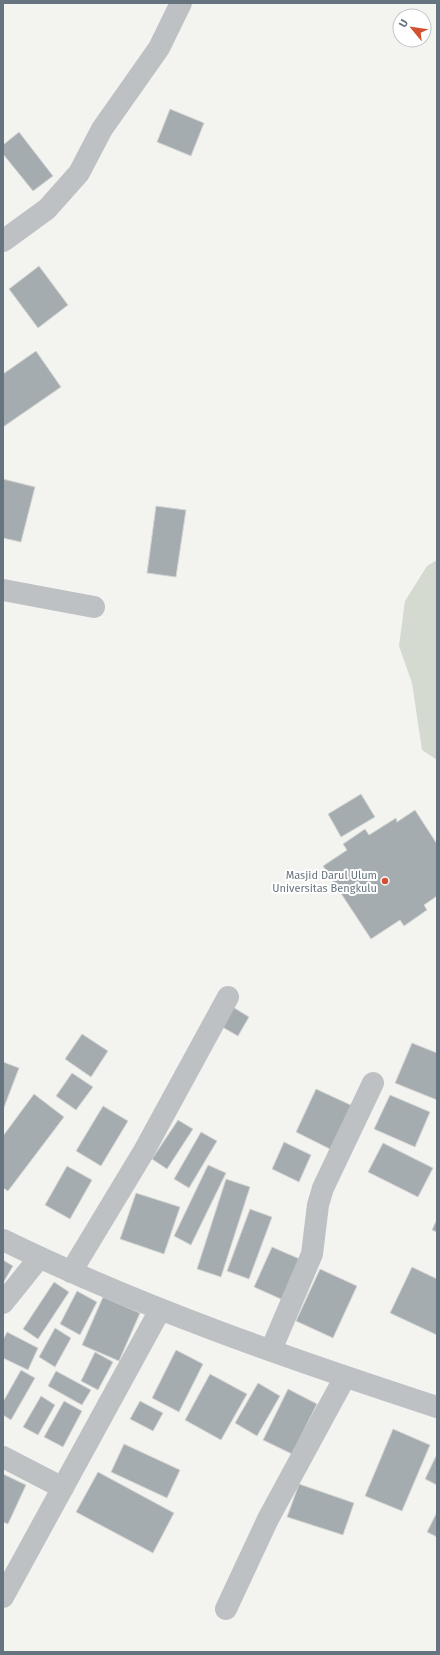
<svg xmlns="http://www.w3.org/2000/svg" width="440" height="1655" font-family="'Fira Sans',sans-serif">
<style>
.green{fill:#d5dad1}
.building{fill:#a5acb0;stroke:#d5d5d3}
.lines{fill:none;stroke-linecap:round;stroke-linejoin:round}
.street{stroke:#bdc1c4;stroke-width:22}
.poi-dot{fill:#d25131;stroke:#fff;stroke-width:1.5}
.labels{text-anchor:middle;stroke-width:4;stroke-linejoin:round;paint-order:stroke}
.poi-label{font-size:11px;fill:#65747e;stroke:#fff;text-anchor:end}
</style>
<rect width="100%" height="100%" fill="#f3f3f0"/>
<path class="green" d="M437,560V760L422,750L412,683L399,646L405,601L427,566Z"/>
<path class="building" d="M170,109L204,123L191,156L157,142Z
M19,132L53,176L33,191L3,154V145Z
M39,266L68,305L38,328L9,289Z
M36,351L61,387L3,427V374Z
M3,479L35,487L21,542L3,538Z
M156,506L186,510L176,577L147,573Z
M361,794L375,817L341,837L328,814Z
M415,810L437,844V896L424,905L427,910L404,926L400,920L371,939L323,866L347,850L343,844L365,829L369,835L396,818L397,822Z
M228,1004L249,1017L238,1036L217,1024Z
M82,1034L108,1051L91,1077L65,1059Z
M412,1043L437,1053V1100L395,1083Z
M3,1062L19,1068L3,1110Z
M72,1073L93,1087L76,1110L56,1096Z
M316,1089L355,1107L334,1151L296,1132Z
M34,1094L64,1117L8,1191L3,1188V1136Z
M390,1095L430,1112L415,1147L374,1129Z
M103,1106L128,1121L101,1166L76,1151Z
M178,1120L193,1129L167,1169L152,1159Z
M201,1132L217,1141L189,1188L174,1179Z
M284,1142L311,1155L299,1182L272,1169Z
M383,1143L433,1168L418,1197L368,1172Z
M208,1165L226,1173L191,1245L174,1236Z
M67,1166L92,1180L70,1219L45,1205Z
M226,1179L250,1187L221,1277L197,1269Z
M136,1193L180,1207L164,1254L120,1239Z
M250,1209L272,1217L249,1279L227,1271Z
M437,1219V1232L432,1230Z
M272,1247L302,1260L283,1300L254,1287Z
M3,1260L13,1266L3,1283Z
M412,1267L437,1279V1335L390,1313Z
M320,1269L357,1286L333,1338L296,1321Z
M54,1282L69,1292L38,1339L23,1329Z
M77,1291L97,1302L80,1335L60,1324Z
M103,1297L140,1313L119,1361L82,1345Z
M55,1328L71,1338L55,1367L39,1357Z
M7,1332L38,1348L28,1370L3,1358V1340Z
M176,1350L203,1364L179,1412L152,1398Z
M95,1352L113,1362L98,1390L81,1381Z
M21,1370L35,1378L11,1420L3,1415V1402Z
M56,1371L91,1390L82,1405L48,1386Z
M210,1374L247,1394L221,1440L185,1420Z
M258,1383L280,1396L257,1436L235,1423Z
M288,1389L317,1404L292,1454L263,1440Z
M41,1396L55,1405L38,1435L23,1427Z
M64,1401L82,1411L63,1447L44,1437Z
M140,1401L163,1413L153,1431L130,1419Z
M393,1429L430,1445L402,1511L365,1496Z
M124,1444L180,1470L167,1498L111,1472Z
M437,1454V1485L425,1479Z
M98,1472L174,1513L153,1553L76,1512Z
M3,1474L26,1485L8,1524L3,1522Z
M299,1484L354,1503L343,1535L287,1517Z
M437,1512V1537L427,1532Z"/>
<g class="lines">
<path class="street" d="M3,241L47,209L79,173L102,129L159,48L181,3
M3,590L94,607
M3,1240C142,1308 290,1359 437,1407
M71,1272L144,1151L228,997
M3,1303L39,1258
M271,1350L312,1254L318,1205L323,1188L373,1083
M3,1457L63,1488
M3,1597L160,1310
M226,1609L268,1519L345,1377"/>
</g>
<circle class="poi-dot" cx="385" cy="881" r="4"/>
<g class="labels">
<g class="poi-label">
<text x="377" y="879">Masjid Darul Ulum<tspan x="377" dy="13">Universitas Bengkulu</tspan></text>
</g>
</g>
<rect width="440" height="1655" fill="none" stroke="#65747e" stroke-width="8"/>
<g transform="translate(412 28) rotate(299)"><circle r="19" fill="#ffffff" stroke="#c1c7cb"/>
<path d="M0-3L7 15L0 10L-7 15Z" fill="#d25131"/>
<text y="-6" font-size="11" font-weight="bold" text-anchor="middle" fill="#65747e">U</text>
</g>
</svg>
